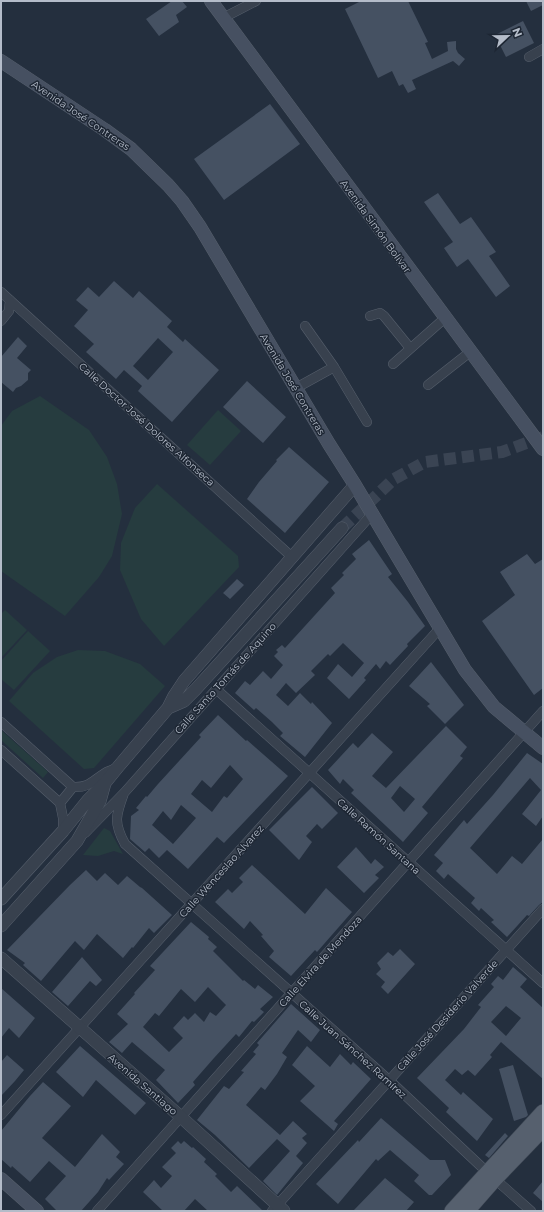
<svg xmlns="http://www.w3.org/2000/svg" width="544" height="1212" font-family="Montserrat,sans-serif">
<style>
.green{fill:#263c3f}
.building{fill:#455162;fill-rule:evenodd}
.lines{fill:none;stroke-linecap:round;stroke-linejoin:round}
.tertiary-tunnel{stroke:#3a4453;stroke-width:12;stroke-dasharray:12 6;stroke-linecap:butt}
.minor-casing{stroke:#565f6c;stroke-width:10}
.tertiary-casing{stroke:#565f6c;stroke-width:13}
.secondary-casing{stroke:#565f6c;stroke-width:14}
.primary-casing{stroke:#414a57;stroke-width:16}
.minor{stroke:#38414e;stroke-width:9}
.tertiary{stroke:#38414e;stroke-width:12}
.secondary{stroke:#465061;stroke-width:13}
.primary{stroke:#56606e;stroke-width:15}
.labels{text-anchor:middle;stroke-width:3;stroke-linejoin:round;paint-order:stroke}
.street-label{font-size:10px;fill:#b4bcc9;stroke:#1d2633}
</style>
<rect width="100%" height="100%" fill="#242f3e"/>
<path class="green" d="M40,396L89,430L107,457L117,484L122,514L112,556L99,577L65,616L1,571V426L12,411Z
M218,410L241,431L210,465L187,445Z
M157,484L238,556L239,567L164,646L141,619L120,570L121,543L135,508Z
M5,610L27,630L1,658V614Z
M28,631L50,651L14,690L1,679V661Z
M78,650L105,651L140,664L165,686L94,768L84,769L9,701L33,673L57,657Z
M1,730L48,772L43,778L1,740Z
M104,828L110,831L123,854L114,851L98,856L83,855Z"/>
<path class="building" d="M172,1H182L187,7L176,15L179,22L159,36L146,19Z
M361,1H408L428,42L425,43L432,59L448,51L447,42L456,41V49L458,53L465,59L459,66L453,61L412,80L416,89L408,93L403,84L399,86L392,71L378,78L345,9Z
M526,1H543V5L531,11Z
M523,21L534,43L506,57L495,35Z
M270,104L300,144L224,200L194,159Z
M438,193L460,224L471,217L496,252L489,256L510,286L496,297L468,259L457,267L444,248L453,242L424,202Z
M114,281L133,298L139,291L172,321L167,327L183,342L185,339L219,370L172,422L138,391L142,386L124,370L116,379L86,352L94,344L74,326L88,310L76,300L88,287L99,297ZM158,338L173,352L148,380L133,366Z
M18,337L27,346L17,358L31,370L28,373V380L21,386L16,388L13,392L1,382V357Z
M247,381L286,417L263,443L223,407Z
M289,447L329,482L285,533L247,499L259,482L277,461L276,460Z
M369,540L392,574L388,577L408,602L425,626L407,644L408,646L390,665L386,661L380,669L376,664L364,678L366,680L349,699L327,678L338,664L352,677L364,663L343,643L330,656L328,654L311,671L315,675L296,693L286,683L276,695L288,706L300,693L311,704L312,702L332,723L305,757L280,736L283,733L272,722L256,708L254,710L235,693L245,681L250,685L263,671L271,679L283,665L274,656L278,652L276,650L282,645L285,648L335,593L331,588L344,575L342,573L356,559L352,554Z
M527,554L535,564L543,559V688L534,695L482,621L515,595L500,572Z
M237,579L244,585L230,599L223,593Z
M431,662L464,705L445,724L427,706L430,704L409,686Z
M218,715L246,741L247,740L288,776L224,843L217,837L188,869L167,850L159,858L149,848L145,852L130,839L131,816L139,810L136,808L146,796L147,797L158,784L201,737L199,735ZM230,765L243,779L227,798L224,796L212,812L191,794L202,780L211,788ZM181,805L196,818L173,844L152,825L163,811L171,820Z
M446,726L467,747L460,756L463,758L422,807L428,813L403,842L351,793L354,790L343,779L340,784L328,770L353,743L358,748L372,733L393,752L372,776L386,788ZM400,786L415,799L404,812L391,798Z
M527,753L543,764V816L536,826L522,814L541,790L530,778L470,848L497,874L512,856L522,864L543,839V902L539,905L529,916L527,915L507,937L491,922L494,920L481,908L479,911L471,903L475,898L448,874L444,879L436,871L443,863L434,855L464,820L467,824L493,795Z
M312,787L338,813L322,829L317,824L306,836L312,842L299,860L269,830Z
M356,847L371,864L375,859L384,867L375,875L379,878L364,893L337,867Z
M252,865L305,914L326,888L352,912L317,952L315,950L291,976L269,957L274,951L261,936L263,935L250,921L244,929L215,902L228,889L232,893L243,882L239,878Z
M86,870L97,881L105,873L118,885L127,876L140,887L142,888L172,915L154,933L149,928L133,948L132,947L123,958L97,934L84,950L75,941L41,981L23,965L25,963L7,950L70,885Z
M191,922L209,937L208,939L217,947L213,951L243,981L244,980L255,989L258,985L273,997L260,1009L264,1012L254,1022L252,1021L239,1037L236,1034L214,1058L193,1082L195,1085L178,1103L156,1080L165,1070L132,1042L122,1053L109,1042L128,1024L117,1014L135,994L134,993L155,970L150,966ZM208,987L226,1005L216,1016L210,1012L204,1022L195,1013L188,1020L184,1016L173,1028L183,1038L169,1052L143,1027L155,1013L159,1016L181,989L195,1002Z
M400,949L415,964L388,994L381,987L385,982L376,974L381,969L377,963L388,952L393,956Z
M82,957L102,980L96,986L90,981L68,1006L52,992Z
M513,967L527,979L520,987L543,1008V1079L501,1042L490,1055L492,1057L475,1076L468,1070L462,1075L455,1069L445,1080L461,1095L463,1092L493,1119L477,1141L446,1112L449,1108L417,1078L464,1029L481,1007L478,1005L494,987L491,984L498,976L503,980ZM506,1006L521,1018L506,1036L491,1022Z
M1,988L35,1018L19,1038L9,1028L1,1038Z
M291,1004L320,1030L311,1042L298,1030L282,1053L287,1057L277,1074L265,1090L261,1087L246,1105L280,1135L293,1121L307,1134L302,1138L307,1143L296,1156L303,1163L277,1195L263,1181L290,1151L277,1139L249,1168L215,1135L197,1120L224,1086L229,1089L244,1072L241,1071L256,1054L253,1052L259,1045L257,1043Z
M80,1046L146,1103L135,1115L96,1080L83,1097L56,1072Z
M307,1046L330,1067L340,1054L351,1065L353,1062L371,1079L334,1121L338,1124L334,1131L300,1101L315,1086L292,1065Z
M7,1055L24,1070L15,1081L1,1096V1062Z
M513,1065L528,1115L526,1117L514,1121L499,1069Z
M43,1082L71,1106L42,1138L75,1167L102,1134L120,1152L116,1157L124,1164L109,1180L107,1178L98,1192L81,1211H57L45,1199L66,1176L49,1161L30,1182L12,1166L11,1168L1,1159V1131L30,1096Z
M381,1118L430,1160H445L451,1175L432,1195H429L414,1181L419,1175L390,1150L378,1161L376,1159L338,1204L316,1184L358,1140L359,1142Z
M505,1133L508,1136L489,1158L485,1155Z
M178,1141L181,1144L184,1141L192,1148L193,1147L206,1159L204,1162L217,1174L215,1176L231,1192L237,1186L263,1211H208L195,1199L184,1211H163L143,1192L154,1180L161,1188L172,1176L162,1167L176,1153L171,1148Z
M385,1178L414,1202L406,1211H353Z
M543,1181V1202L533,1193Z"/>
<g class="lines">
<path class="tertiary-tunnel" d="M342,528L394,479L425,462L502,452L543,437"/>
<defs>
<path id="minor" d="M223,18L256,1
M529,57L543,49
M1,292L292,557
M370,316L380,313L384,316L410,348
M1,321L9,311L10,300
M305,326L334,367
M393,364L445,318
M428,385L470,352
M296,388L334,367L367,422
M216,689L543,983
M1,722L73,787C89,788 92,781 105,773C108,771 113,770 116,768
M1,750L60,803L63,818V831
M124,793C116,815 113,822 125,844L389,1080L487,1172L531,1211
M60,803L73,787
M85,833L124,793L372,514
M1,1115L441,627
M97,1211L543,711
M272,1211L543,909"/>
<path id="tertiary" d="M168,708L184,701L196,689L342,528
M1,899L63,831L88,800L105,783L118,767L168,708L174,696L184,681L355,485
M1,926L77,841L100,801L105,783
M1,958L181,1117L284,1211"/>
<path id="secondary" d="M211,1L543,449
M1,61L105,130L131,149L168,185L182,201L200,227L329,444L355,485L465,670L494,707L543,748
M1,1179L37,1211"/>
<path id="primary" d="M452,1211L543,1112
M467,1211L495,1179L543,1129"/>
</defs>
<use href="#minor" class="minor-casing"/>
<use href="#tertiary" class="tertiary-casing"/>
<use href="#secondary" class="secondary-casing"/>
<use href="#primary" class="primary-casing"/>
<use href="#minor" class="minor"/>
<use href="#tertiary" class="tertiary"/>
<use href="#secondary" class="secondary"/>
<use href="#primary" class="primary"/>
</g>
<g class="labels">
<g class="street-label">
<text transform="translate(81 115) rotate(34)" y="4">Avenida José Contreras</text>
<text transform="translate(376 226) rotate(54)" y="4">Avenida Simón Bolívar</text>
<text transform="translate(293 384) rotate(59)" y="4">Avenida José Contreras</text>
<text transform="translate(147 424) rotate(42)" y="4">Calle Doctor José Dolores Alfonseca</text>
<text transform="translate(225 678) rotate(-48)" y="4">Calle Santo Tomás de Aquino</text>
<text transform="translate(379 836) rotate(42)" y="4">Calle Ramón Santana</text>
<text transform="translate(221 871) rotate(-48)" y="4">Calle Wenceslao Alvarez</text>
<text transform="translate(320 961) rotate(-48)" y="4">Calle Elvira de Mendoza</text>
<text transform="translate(447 1015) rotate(-48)" y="4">Calle José Desiderio Valverde</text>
<text transform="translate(353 1049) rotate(42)" y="4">Calle Juan Sánchez Ramírez</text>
<text transform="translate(143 1084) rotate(41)" y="4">Avenida Santiago</text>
</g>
</g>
<rect width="544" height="1212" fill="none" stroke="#b4bcc9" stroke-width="4"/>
<g transform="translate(508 36) rotate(68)" stroke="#1d2633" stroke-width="3" paint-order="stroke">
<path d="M0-3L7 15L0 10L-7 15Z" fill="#b4bcc9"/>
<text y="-6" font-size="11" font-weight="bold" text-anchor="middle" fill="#b4bcc9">N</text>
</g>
</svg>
